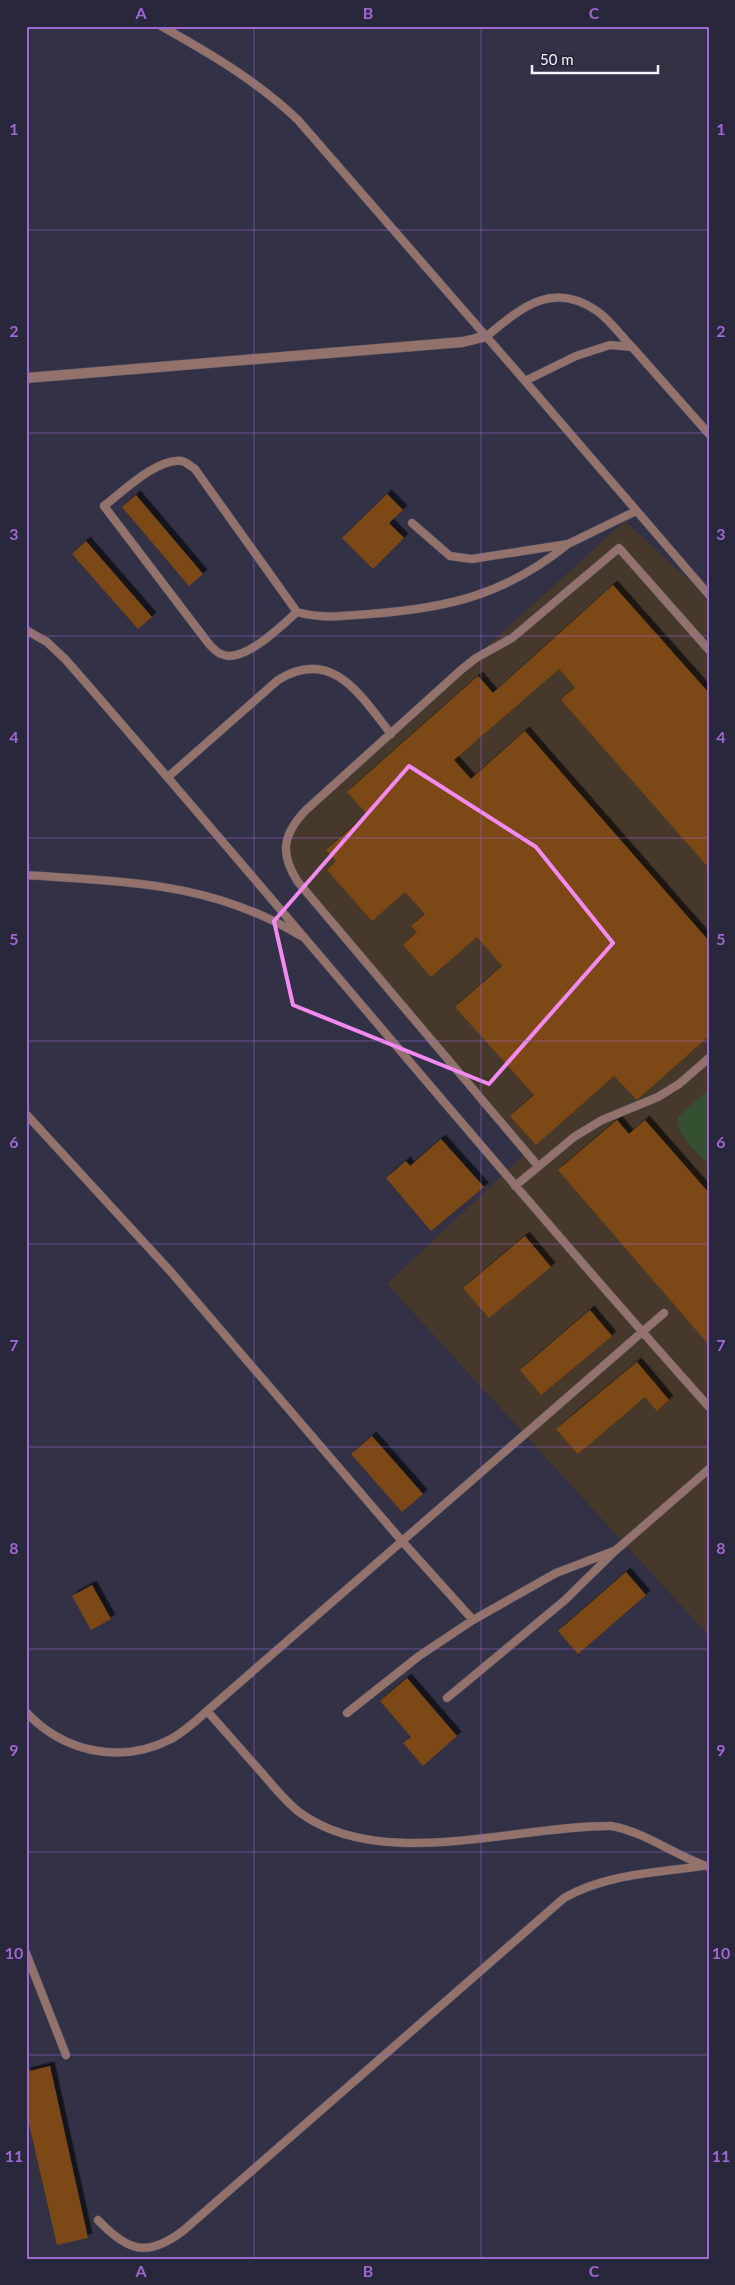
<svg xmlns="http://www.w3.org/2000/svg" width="735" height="2285" font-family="Lato,sans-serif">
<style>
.industrial{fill:#46382a}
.green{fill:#354f31}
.building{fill:#7b4913;filter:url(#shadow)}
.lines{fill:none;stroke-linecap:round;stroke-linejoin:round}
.service-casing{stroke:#515063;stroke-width:9}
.minor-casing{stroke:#515063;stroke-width:11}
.service{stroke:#92726a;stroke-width:8}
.minor{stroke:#92726a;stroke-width:10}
.marked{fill:none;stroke:#f38af2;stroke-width:4;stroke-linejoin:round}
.grid{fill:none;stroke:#9f67d2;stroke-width:1;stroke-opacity:0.55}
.neatline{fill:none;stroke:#9f67d2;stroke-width:2}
.grid-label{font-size:16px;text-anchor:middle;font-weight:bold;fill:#9f67d2}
</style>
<defs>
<filter id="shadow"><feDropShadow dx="4.5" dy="-4.5" stdDeviation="0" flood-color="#0009"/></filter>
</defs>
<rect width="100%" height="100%" fill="#323146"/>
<path class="industrial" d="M625,521L692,583L709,602V1636L387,1284L527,1152L298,882L285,847L306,810Z"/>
<path class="green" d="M709,1089V1165C698,1152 675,1135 678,1117Z"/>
<path class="building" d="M387,494L403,510L389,523L404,538L373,569L342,538Z
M136,495L203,574L189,586L122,507Z
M86,541L152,617L138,629L72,554Z
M613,585L709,693V868L561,700L575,687L559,669L454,760L471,779L525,731L709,941V1036L637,1100L614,1076L536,1145L510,1116L534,1095L455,1007L502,966L477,937L431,977L403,945L417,932L411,926L425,914L405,892L372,921L327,870L336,861L326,850L367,814L347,792L478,676L493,693Z
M617,1120L629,1134L645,1120L709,1193V1345L558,1170Z
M441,1139L484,1187L431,1231L386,1178L406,1161L410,1166Z
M525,1236L551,1267L489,1318L463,1288Z
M590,1310L612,1336L541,1395L520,1370Z
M637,1362L669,1400L657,1411L645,1397L578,1454L556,1429Z
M372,1436L423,1494L402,1512L351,1454Z
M626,1572L646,1595L578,1654L558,1631Z
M92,1585L111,1619L91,1630L72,1596Z
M407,1678L457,1736L423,1766L403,1743L411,1737L380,1701Z
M50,2066L88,2238L57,2245L26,2111V2072Z"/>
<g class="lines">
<defs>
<path id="service" d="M161,26C211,54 257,81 298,120L525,381L709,595
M487,336C521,308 552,280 597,311C610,320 621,336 632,347
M525,381L576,356L610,345L632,347L709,434
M412,523L450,556L472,559L568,544L636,511
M297,612C282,625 243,665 221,654C216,652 212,647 209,644L104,506C121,493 158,457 182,461C186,462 192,467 195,469L297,612C321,619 345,616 370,614C448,608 505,595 568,544
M26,630L47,642L66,660C282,907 490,1162 709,1407
M168,777L278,680C332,646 361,696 391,734
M26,875C127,882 212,882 301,936
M26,1114L171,1272L401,1540L473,1620
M538,1166L298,882C279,853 283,834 306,810L462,669L476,658L512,638L619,548L709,650
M515,1186L574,1137L602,1120L658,1097L679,1084L709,1058
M664,1313L207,1711C226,1732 244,1753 262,1773C274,1787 285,1801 299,1812C381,1873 517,1825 611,1826C646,1832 675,1856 709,1867
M447,1698L565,1600L616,1550L709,1469
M26,1712C63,1752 121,1765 171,1739C184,1732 196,1721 207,1711
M347,1713L419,1656L473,1620L556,1573L614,1551
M26,1953L66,2055
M98,2220C128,2252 148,2258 184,2230L564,1898C606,1874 655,1873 702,1866"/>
<path id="minor" d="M26,378L463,342L487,336"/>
</defs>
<use href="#service" class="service-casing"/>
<use href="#minor" class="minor-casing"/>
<use href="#service" class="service"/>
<use href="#minor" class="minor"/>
</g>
<path class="marked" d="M409,766L536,847L613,943L489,1084L293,1005L274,921Z"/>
<path class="grid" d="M254,26V2259M481,26V2259M26,230H709M26,433H709M26,636H709M26,838H709M26,1041H709M26,1244H709M26,1447H709M26,1649H709M26,1852H709M26,2055H709"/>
<rect width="735" height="2285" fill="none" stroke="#28273b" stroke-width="55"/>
<path d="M532 65v8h126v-8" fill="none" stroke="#f2f2fd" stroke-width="2.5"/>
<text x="540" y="65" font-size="15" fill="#f2f2fd" stroke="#28273b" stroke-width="4" paint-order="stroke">50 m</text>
<rect x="28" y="28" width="680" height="2230" class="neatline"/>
<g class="grid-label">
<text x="141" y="19">A</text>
<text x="368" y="19">B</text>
<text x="594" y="19">C</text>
<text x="14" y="135">1</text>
<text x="721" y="135">1</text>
<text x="14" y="337">2</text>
<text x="721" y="337">2</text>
<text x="14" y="540">3</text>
<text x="721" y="540">3</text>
<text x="14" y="743">4</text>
<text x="721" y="743">4</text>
<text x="14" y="945">5</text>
<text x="721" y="945">5</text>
<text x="14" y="1148">6</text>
<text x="721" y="1148">6</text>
<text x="14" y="1351">7</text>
<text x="721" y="1351">7</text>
<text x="14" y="1554">8</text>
<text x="721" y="1554">8</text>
<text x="14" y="1756">9</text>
<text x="721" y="1756">9</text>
<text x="14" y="1959">10</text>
<text x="721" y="1959">10</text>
<text x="14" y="2162">11</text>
<text x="721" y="2162">11</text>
<text x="141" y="2277">A</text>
<text x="368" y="2277">B</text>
<text x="594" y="2277">C</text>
</g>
</svg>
